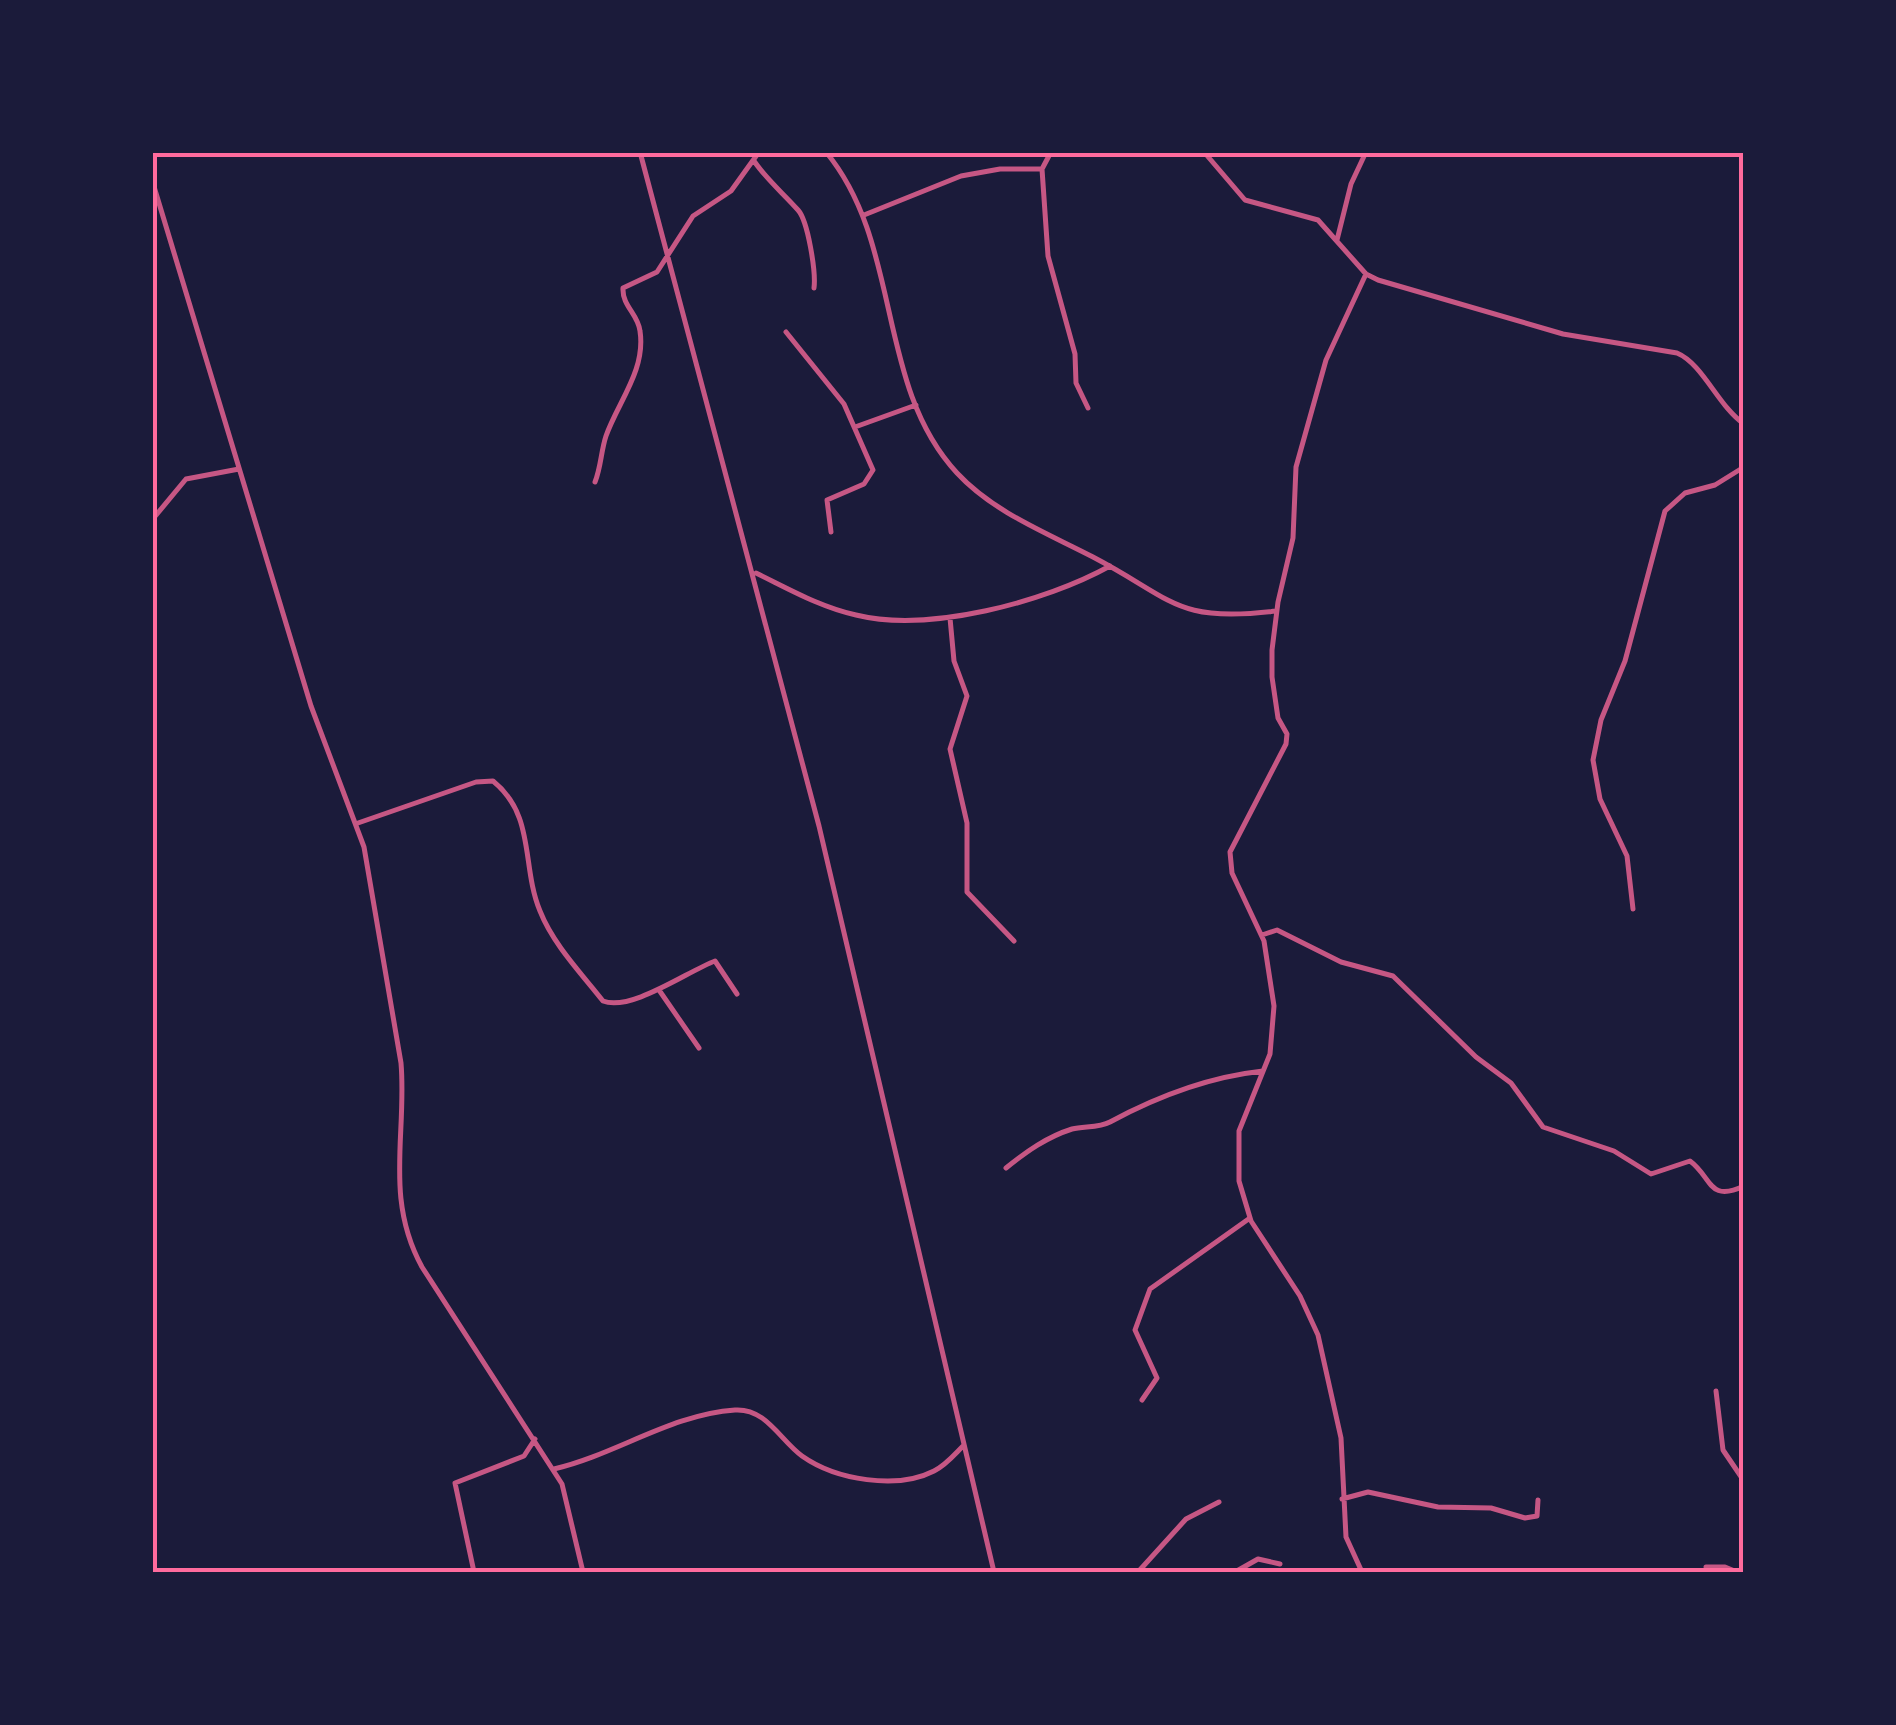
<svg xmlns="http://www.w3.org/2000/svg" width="1896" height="1725" font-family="'Roboto Serif',serif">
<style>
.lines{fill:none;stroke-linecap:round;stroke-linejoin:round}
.minor{stroke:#c65784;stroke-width:5}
.neatline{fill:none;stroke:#ff6b9d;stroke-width:4}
</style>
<rect width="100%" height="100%" fill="#1b1b3a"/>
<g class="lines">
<path class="minor" d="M640,152L819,826L994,1572
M826,152C903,245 875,385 957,473C993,512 1047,533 1093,557C1175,600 1175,623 1276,611
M1204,152L1245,200L1318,220L1366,274L1378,280L1563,334L1677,353C1703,364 1718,406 1744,424
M754,161C767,180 783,193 798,210C808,221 816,272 814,288
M1042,169L1048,256L1075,354L1076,383L1088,408
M152,180L311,706L364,847L401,1063C407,1134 384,1198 422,1267L562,1484L583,1572
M864,215L961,176L1000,169H1042L1051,152
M1337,240L1351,184L1366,152
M786,332L844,404L873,470L864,484L827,500L831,532
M855,427L916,405
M595,482C601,467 601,451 606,436C618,402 646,370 640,331C638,314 622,306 623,288L657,272L693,216L731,191L759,152
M152,520L186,479L239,469
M756,573C789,589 820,607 856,615C929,633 1045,602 1110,566
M950,618L954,661L967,696L950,749L967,823V892L1014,941
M358,823L476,782L493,781C536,816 521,865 540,911C553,944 581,973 603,1001C631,1012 688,971 715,961L737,994
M1633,909L1627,856L1600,799L1593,760L1601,720L1625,661L1665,511L1685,493L1715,485L1744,467
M1262,935L1277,930L1341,962L1393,976L1476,1057L1511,1083L1543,1127L1614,1151L1651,1174L1690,1161C1712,1177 1708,1203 1744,1186
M659,990L699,1048
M1006,1168C1027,1151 1047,1137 1072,1129C1084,1126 1099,1128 1110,1122C1158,1096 1208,1077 1263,1071
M1716,1391L1723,1450L1744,1481
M1142,1400L1157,1378L1135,1330L1150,1289L1250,1218
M554,1469C615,1455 672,1414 735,1410C766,1408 780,1440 802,1456C836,1480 897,1490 934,1471C946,1465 954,1455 963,1446
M1342,1499L1368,1492L1438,1507L1491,1508L1525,1518L1537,1516L1538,1500
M1706,1567H1725L1737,1572
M474,1572L455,1483L524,1456L535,1439
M1138,1572L1186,1519L1219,1502
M1235,1572L1258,1559L1280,1564
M1362,1572L1346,1537L1341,1438L1318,1335L1300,1296L1251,1221L1239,1181V1131L1270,1054L1274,1006L1264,941L1232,873L1230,852L1286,744L1287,734L1278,718L1272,677V650L1278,602L1293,538L1296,467L1326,360L1366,274"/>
</g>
<rect width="1896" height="1725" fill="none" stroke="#1b1b3a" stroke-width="310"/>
<rect x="155" y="155" width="1586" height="1415" class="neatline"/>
</svg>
